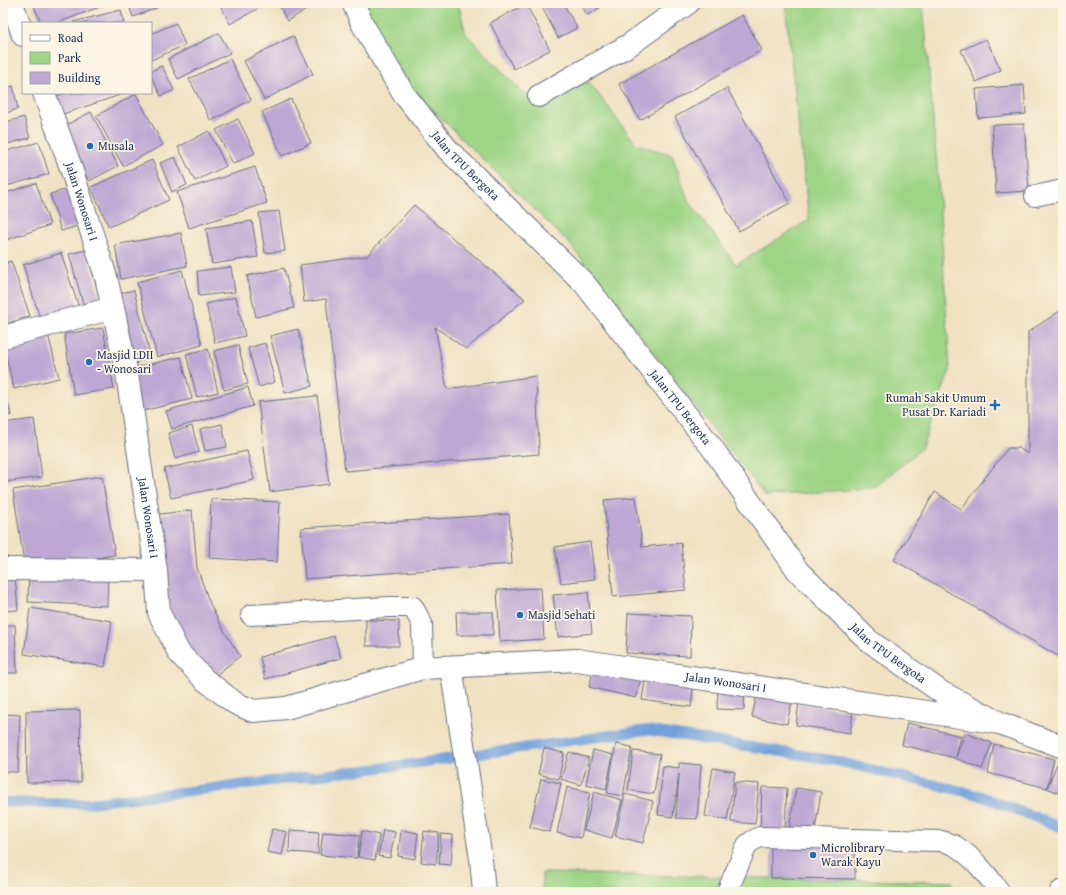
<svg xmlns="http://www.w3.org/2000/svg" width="1066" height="895" font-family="'Gentium Book Plus',serif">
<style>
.green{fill:#9ed486;stroke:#5c8272}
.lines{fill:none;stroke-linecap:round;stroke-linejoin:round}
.stream{stroke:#71a0da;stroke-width:10}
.building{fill:#bea7d4}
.service-casing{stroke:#666d81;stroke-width:22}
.minor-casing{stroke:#666d81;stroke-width:24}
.trunk-casing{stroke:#666d81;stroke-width:24}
.service{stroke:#fff;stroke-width:20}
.minor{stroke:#fff;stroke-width:22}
.trunk{stroke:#fff;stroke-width:22}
.poi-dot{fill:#1f6fb2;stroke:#fcf5e5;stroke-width:1.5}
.labels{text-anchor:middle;stroke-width:3.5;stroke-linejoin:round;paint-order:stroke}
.poi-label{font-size:12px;fill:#1b2f5e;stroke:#fcf5e5;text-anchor:start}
.street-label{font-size:12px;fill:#1b2f5e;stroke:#fcf5e5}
</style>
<rect width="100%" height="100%" fill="#fcf5e5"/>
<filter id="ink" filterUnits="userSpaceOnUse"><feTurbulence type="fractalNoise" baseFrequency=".025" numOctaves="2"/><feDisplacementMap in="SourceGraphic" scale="8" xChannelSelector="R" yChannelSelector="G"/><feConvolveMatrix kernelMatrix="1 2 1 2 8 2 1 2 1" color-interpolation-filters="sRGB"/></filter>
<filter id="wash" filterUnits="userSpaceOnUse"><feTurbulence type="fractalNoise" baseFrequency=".012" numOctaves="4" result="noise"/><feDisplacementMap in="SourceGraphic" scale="16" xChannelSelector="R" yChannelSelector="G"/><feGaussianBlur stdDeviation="0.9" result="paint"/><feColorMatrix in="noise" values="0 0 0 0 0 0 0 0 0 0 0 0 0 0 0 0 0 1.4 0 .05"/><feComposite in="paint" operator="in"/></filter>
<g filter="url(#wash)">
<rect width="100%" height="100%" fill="#f0e1c1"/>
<path class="green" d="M358,3H458L466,34L524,94L589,82L636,144L672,155L688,200L736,265L809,220L785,3H923L937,165L950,370L922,448L874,488L765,496L570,244L414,92Z
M542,873L952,882V892H542Z"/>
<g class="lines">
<path class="stream" d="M3,802L82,804L404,765L646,730L832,760L978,795L1063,828"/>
</g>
<g id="blocks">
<path class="building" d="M43,3H110L57,23H41L34,6Z
M128,3H156L157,8L133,17Z
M224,3H268L230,24L220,5Z
M278,3H305L308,9L287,21Z
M540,3H563L577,28L558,38Z
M580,3H608L587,15Z
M526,4L550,50L514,69L490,23Z
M121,10L124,23H73V22Z
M742,15L762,50L640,120L619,84Z
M176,23L185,45L151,60V34Z
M219,33L230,53L178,79L168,59Z
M293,36L313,74L264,100L244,61Z
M986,39L1001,70L976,82L961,50Z
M230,59L251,100L211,121L189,79Z
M162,66L174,90L161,96L151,76V71Z
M1024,85L1026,114L978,118L976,89Z
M13,86L18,109L3,114V89Z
M727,88L790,203L739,231L675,117Z
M66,93H126L57,116L50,98Z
M136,94L163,145L123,166L96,116Z
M291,99L311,143L282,156L262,112Z
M91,112L118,166L89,181L62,127Z
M24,117L30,138L3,145V123Z
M238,119L255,153L233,164L216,130Z
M1024,124L1029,191L996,193L992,125Z
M209,131L226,166L195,181L178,147Z
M39,142L49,174L3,187V152Z
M175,157L187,185L172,192L160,163Z
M152,160L169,200L109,227L91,187Z
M255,167L267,203L189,228L177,192Z
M36,183L50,225L3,241V194Z
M68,189L78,226L61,231L50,194Z
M414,205L525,299L466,349L435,327L447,389L536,376L539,454L345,471L326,299L304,302L300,265L367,256Z
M279,211L285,251L265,253L259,213Z
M252,221L258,257L212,264L206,228Z
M181,233L187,266L121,279L115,245Z
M86,250L101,302L84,307L69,254Z
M61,253L80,311L42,324L23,265Z
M11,261L30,316L3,325V264Z
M231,267L235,292L199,296L197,271Z
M284,268L294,308L256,317L247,276Z
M182,270L202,345L157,357L137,282Z
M134,290L151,358L128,364L112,295Z
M236,297L245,336L215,343L206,304Z
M1063,309V659L894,560L935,492L961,509L1008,448H1019L1028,454V332Z
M103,328L114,389L74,395L64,334Z
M298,329L312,386L285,393L270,336Z
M47,330L59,378L14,389L3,344Z
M265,343L275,382L259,387L248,348Z
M238,345L248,384L224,390L214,351Z
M208,349L218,392L197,397L186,354Z
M181,357L192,399L139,412L129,369Z
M3,384L11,415L3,417Z
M248,387L253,406L172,429L166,411Z
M317,396L329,484L270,492L258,402Z
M34,419L42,477L4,482L3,472V423Z
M222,424L227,447L205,451L200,429Z
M192,426L199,452L175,459L168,433Z
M247,451L254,480L171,498L164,469Z
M102,476L115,555L25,569L13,490Z
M636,497L642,547L681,543L686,590L613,597L604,500Z
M211,499L280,502L277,562L209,558Z
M192,510L197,568L210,604L224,631L240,656L210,680L181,638L167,603L153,515Z
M509,514L512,564L305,579L301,528Z
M3,529H4L7,561H3Z
M590,542L595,579L561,583L555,547Z
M29,569L108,573L107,606L28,602Z
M15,576L18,610L3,611V577Z
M541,588L544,639L500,642L497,590Z
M588,592L592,633L558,637L553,595Z
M30,608L112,621L105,667L24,654Z
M456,612H493V635H457Z
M628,613L691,616L690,656L626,653Z
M366,620L399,621V646H366Z
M3,625H15L17,673H3Z
M334,636L341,658L265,679L260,657Z
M594,667L641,678L636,698L589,687Z
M646,674L694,681L691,707L642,700Z
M718,690L745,691L744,710L717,709Z
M757,694L792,701L787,724L752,717Z
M799,703L853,711L850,733L796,725Z
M80,710L81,782L27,783L26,711Z
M3,714L20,715L18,772H3Z
M907,723L961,736L956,757L965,733L992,743L982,769L955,758L902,745Z
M616,744L632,747L623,796L607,793Z
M994,744L1054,759L1047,788L1057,764L1063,767V795L1047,788L988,773Z
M544,748L564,753L559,779L538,774Z
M593,750L613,755L606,789L586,784Z
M633,751L660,754L654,794L628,790Z
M569,752L589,758L581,785L561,779Z
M679,763L701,765L697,819L676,818L679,774L673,817L658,815L663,766L679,768Z
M713,768L735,772L727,820L705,816Z
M541,779L561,783L550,832L530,827Z
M735,782L759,784L755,824L731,822Z
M567,787L590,792L581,838L557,833Z
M762,787L787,788L785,830H789L796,788L821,792L815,830L855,832V879L771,878V829H760Z
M594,792L622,800L612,838L584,830Z
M625,794L653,801L643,843L615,836Z
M272,829L287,832L282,855L267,852Z
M290,830L319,832L318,854L289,852Z
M383,830L395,832L390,858L378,856Z
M401,830L418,833L415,859L398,856Z
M362,831L379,835L375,860L358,857Z
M424,831L439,833L436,864L421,862Z
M323,832L359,835L357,858L320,855Z
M441,834L453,835L451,865L439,864Z"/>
</g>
</g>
<g filter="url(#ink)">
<use href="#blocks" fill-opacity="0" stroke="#666d81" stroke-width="1"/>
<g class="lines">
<defs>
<path id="service" d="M1035,196L1063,190
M251,615L390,607H413L422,624L423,668
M727,892L747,845L752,841L760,837L942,841C947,843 953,844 957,847C974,858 988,876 1000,892"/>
<g id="minor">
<path d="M12,3L23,35"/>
<path id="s1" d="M353,3L363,25L403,93L448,150L584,283L713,449L798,571L868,640L941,692L1000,723L1063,747"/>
<path id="s2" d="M44,93L70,165L106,277L113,308L127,374L156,570L159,613L179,653L205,680L235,703L253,711L286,708L423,668L577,660L1000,723"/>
<path d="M539,96L629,45L688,3"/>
<path d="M3,337L113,308"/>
<path d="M3,569L156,570"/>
<path d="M451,667L481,859L484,892"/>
</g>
<path id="trunk" d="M1061,892L1063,891"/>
</defs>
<use href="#service" class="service-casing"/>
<use href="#minor" class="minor-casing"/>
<use href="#trunk" class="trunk-casing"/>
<use href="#service" class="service"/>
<use href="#minor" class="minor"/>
<use href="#trunk" class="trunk"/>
</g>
</g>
<g class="poi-dot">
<circle cx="90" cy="146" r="4"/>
<circle cx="89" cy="362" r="4"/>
<path d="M993 399h4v4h4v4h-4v4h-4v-4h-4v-4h4z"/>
<circle cx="520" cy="615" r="4"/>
<circle cx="813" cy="855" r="4"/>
</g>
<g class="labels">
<g class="poi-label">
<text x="98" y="150">Musala</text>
<text x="97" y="359">Masjid LDII<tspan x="97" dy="14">- Wonosari</tspan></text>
<text x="986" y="402" text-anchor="end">Rumah Sakit Umum<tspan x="986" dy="14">Pusat Dr. Kariadi</tspan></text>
<text x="528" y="619">Masjid Sehati</text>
<text x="821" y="852">Microlibrary<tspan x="821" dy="14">Warak Kayu</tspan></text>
</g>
<g class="street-label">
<text dy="4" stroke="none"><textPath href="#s1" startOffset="199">Jalan TPU Bergota</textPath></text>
<text dy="4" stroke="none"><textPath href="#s2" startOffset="115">Jalan Wonosari I</textPath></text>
<text dy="4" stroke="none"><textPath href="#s1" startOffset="523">Jalan TPU Bergota</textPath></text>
<text dy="4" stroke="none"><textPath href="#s2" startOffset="439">Jalan Wonosari I</textPath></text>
<text dy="4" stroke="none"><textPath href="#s1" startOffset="847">Jalan TPU Bergota</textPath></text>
<text dy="4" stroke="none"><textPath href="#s2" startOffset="1155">Jalan Wonosari I</textPath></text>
</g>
</g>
<rect width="1066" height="895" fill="none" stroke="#fcf5e5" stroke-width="16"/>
<rect x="22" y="22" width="130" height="72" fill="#fcf5e5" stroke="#a2a6af"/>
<rect x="30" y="35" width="20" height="6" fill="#ffffff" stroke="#a2a6af"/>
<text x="58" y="42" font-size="12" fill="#1b2f5e">Road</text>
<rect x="30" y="52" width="20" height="12" fill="#9ed486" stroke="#a2a6af"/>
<text x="58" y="62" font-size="12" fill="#1b2f5e">Park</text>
<rect x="30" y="72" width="20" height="12" fill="#bea7d4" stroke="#a2a6af"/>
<text x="58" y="82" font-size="12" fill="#1b2f5e">Building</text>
</svg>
